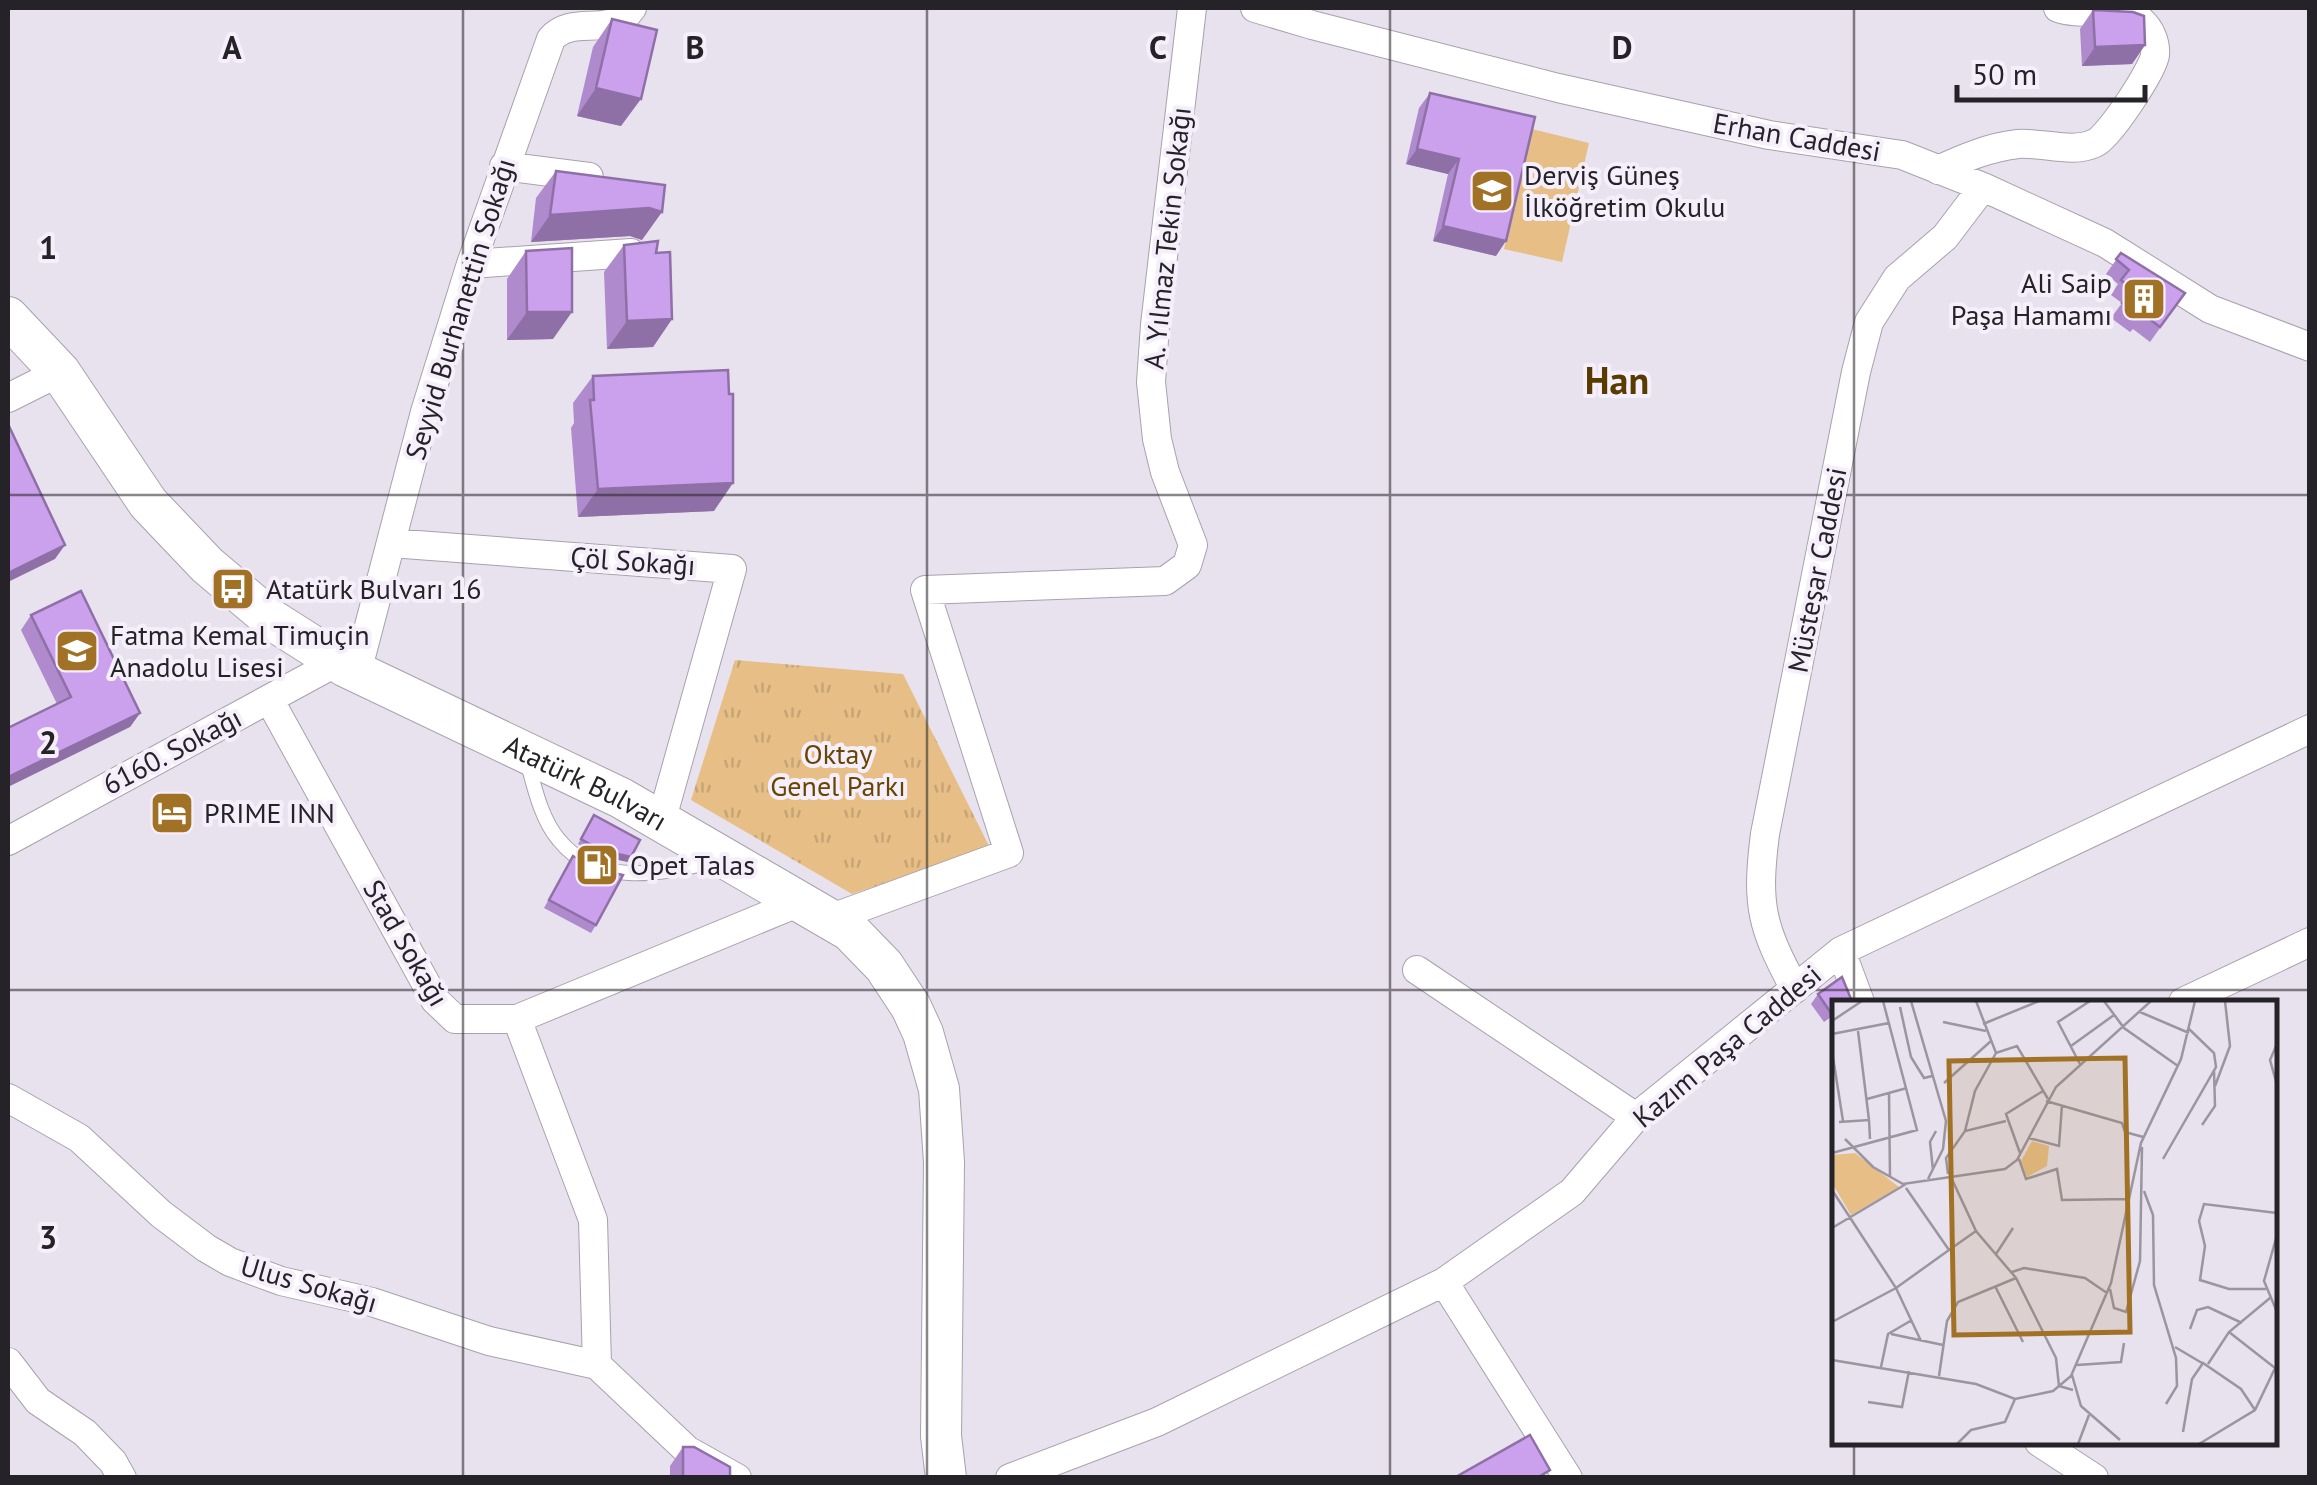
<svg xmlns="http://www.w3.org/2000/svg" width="2317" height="1485" font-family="'PT Sans',sans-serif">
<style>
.grass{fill:url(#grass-tufts)}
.pitch{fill:#e7bf86}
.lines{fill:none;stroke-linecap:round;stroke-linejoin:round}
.lane-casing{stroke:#a8a1ae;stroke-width:16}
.street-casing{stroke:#a8a1ae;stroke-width:30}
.secondary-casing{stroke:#a8a1ae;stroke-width:42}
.lane{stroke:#fff;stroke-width:14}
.street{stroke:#fff;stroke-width:28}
.secondary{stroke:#fff;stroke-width:40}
.wall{fill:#af8acc}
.shaded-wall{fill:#8e70a6}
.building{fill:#cba0ed;stroke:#8e70a6;stroke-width:2.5}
.grid{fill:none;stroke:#262328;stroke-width:2.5;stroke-opacity:0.55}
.labels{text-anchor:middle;stroke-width:8;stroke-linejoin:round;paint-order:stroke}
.street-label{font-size:28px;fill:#262328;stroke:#f5eefb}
.poi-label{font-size:28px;fill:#262328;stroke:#f5eefb;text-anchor:start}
.park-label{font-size:28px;fill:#684500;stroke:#f5eefb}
.district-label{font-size:38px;font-weight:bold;fill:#593a00;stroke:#f5eefb}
.inset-road{fill:none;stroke:#9a959f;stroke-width:2.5}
.view{fill:#a17225;fill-opacity:0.15;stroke:#a17225;stroke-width:5}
.inset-edge{fill:none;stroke:#262328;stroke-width:5}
.grid-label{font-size:32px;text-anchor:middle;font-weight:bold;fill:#262328;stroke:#f5eefb;stroke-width:8;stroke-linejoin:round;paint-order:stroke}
</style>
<defs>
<pattern id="grass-tufts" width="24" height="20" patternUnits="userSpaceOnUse" patternTransform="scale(2.5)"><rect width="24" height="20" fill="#e7bf86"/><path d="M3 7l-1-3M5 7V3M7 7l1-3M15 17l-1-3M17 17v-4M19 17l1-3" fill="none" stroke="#c6a474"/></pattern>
</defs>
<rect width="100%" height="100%" fill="#e8e1ee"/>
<path class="grass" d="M735,660L903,674L990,848L852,894L691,800Z"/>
<path class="pitch" d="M1532,129L1589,143L1562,262L1504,249Z"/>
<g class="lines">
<defs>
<path id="lane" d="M527,760C534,786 541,819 559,840C598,888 661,873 713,862"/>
<path id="street" d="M1255,8L1312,25L1558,88L1769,135L1902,155L1983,187L2105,243L2210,309L2310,347
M504,166L589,177
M1938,170C1964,158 1990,147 2018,144C2043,142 2072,154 2095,143C2109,137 2153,70 2155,55C2156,43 2151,30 2141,21C2120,5 2082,17 2058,8
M471,264L631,253
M8,398L60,372
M391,543L732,569L661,822
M357,672L425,412L471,264L551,39C573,13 610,40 632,8
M269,699L435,1000L455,1019H517L800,902
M8,841L337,662
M829,919L1009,853L925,590L1165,581L1187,565L1193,545L1165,472L1157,439L1151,382L1155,325L1192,8
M1841,951L1860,1002
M1417,970L1636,1117
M1795,989C1761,926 1756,905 1765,834L1856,372L1869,322L1897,278L1945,237L1983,187
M2183,1002L2310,942
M517,1019L593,1220L597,1365L687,1450L737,1478
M8,1098L79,1138L161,1214L206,1248L230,1262L281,1281L372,1302L489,1341L597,1365
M1444,1282L1568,1478
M8,1362L38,1401L85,1433L113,1462L122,1478
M2039,1442L2094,1478
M1010,1478L1157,1422L1444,1282L1572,1192L1636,1117L1841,951L2310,729"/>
<g id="secondary">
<path id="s1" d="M8,317L60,372L148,503L207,565L272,620L346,667L621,798L850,931L884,966L911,1007L923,1033L939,1089L944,1162L941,1436L946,1478"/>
</g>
</defs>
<use href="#lane" class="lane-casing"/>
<use href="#street" class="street-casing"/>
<use href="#secondary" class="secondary-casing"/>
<use href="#lane" class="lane"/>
<use href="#street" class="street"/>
<use href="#secondary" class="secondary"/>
</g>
<path class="wall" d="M2093,10L2145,45L2132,64L2082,66L2080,29Z
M612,19L621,126L577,116L593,47Z
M1430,93L1496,256L1433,241L1448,174L1406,164L1419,108Z
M556,171L642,240L630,236L531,242L536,198Z
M624,245L656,253L672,319L653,347L607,349L604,272Z
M526,251L553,339L507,340V279Z
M2121,253L2185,293L2150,342L2133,329L2130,332L2111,318L2122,303L2111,295L2118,284L2106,274Z
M593,376L714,511L578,517L571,428L574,423L573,403Z
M31,615L140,713L130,727L57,704L21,630Z
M594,815L628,862L596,855L578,844Z
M573,856L594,868L596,925L591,933L544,908Z
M1818,994L1834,1015L1824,1022L1811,1004Z
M683,1447L730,1478H670V1466Z"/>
<path class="shaded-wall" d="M2145,45L2132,64L2082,66L2095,47Z
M596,88L641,99L621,126L577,116Z
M1417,149L1459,159L1448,174L1406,164Z
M649,208L662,212L642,240L630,236L531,242L550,215Z
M1443,226L1506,241L1496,256L1433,241Z
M527,312H572L553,339L507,340Z
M672,319L653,347L607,349L627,321Z
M733,483L714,511L578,517L598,489Z
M65,545L55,559L8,582V573Z
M140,713L130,727L8,787V777Z
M600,850L631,857L628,862L596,855Z"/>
<path class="building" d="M2093,10L2133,12L2144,16L2145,45L2095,47Z
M612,19L657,30L641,99L596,88Z
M1430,93L1535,117L1506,241L1443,226L1459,159L1417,149Z
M556,171L665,185L662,212L649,208L550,215Z
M658,241L656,253L670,252L672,319L627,321L624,245Z
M572,248V312H527L526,251Z
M2121,253L2185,293L2160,327L2143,314L2141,318L2122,303L2132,289L2121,280L2129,270L2116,259Z
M728,370L729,394H733V483L598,489L590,400H594L593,376Z
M8,424L65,545L8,573Z
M81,591L140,713L8,777V728L71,697L31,615Z
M594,815L640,840L631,857L600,850L581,839Z
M573,856L594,868L623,875L596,925L549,900Z
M1842,977L1851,999L1845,1002H1834V1010L1831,1013L1818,994Z
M1530,1435L1550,1470L1537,1478H1454Z
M683,1447H694L730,1467V1478H683Z"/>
<path class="grid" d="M463,8V1478M927,8V1478M1390,8V1478M1854,8V1002M8,495H2310M8,990H2310M1854,1442V1478"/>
<defs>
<symbol id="school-square" viewBox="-11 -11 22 22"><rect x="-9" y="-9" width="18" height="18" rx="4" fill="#a17225" stroke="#f5eefb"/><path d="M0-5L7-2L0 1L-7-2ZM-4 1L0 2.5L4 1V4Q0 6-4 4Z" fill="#fff"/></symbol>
<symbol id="building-square" viewBox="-11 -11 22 22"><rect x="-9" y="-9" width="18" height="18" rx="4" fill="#a17225" stroke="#f5eefb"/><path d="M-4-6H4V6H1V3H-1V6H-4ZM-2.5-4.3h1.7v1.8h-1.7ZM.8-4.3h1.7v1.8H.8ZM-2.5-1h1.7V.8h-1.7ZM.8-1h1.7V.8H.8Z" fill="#fff"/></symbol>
<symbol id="bus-square" viewBox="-11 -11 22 22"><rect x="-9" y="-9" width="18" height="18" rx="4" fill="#a17225" stroke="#f5eefb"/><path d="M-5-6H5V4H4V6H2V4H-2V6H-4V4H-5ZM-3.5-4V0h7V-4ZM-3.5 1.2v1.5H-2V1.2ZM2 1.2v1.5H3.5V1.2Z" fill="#fff"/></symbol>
<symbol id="hotel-square" viewBox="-11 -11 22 22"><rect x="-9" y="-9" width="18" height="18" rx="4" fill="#a17225" stroke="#f5eefb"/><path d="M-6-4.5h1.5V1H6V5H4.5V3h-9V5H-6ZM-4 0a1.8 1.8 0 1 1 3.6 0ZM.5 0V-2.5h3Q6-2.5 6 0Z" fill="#fff"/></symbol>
<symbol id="fuel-square" viewBox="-11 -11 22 22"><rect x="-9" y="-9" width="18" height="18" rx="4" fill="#a17225" stroke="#f5eefb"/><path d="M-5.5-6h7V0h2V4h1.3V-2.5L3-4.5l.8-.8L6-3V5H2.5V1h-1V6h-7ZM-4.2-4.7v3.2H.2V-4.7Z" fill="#fff"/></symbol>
</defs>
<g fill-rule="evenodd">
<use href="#school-square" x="1467" y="166" width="50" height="50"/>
<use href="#building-square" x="2119" y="274" width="50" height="50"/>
<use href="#bus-square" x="208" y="564" width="50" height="50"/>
<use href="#school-square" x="52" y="626" width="50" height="50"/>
<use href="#hotel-square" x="147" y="788" width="50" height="50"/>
<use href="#fuel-square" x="572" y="840" width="50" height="50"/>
</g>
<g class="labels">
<g class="street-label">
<text transform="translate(1797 137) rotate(10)" y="10">Erhan Caddesi</text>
<text transform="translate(1167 238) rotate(-84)" y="10">A. Yılmaz Tekin Sokağı</text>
<text transform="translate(460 309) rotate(-73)" y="10">Seyyid Burhanettin Sokağı</text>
<text transform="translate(633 561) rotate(4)" y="10">Çöl Sokağı</text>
<text transform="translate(1817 570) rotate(-79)" y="10">Müsteşar Caddesi</text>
<text transform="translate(172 751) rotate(-28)" y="10">6160. Sokağı</text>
<text dy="10" stroke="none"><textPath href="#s1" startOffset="758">Atatürk Bulvarı</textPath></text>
<text transform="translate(406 943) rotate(60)" y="10">Stad Sokağı</text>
<text transform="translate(1727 1046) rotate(-40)" y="10">Kazım Paşa Caddesi</text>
<text transform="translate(309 1284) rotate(16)" y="10">Ulus Sokağı</text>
</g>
<g class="poi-label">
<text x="1524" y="185">Derviş Güneş<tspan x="1524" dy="32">İlköğretim Okulu</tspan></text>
<text x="2112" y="293" text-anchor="end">Ali Saip<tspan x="2112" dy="32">Paşa Hamamı</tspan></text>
<text x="266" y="599">Atatürk Bulvarı 16</text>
<text x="110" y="645">Fatma Kemal Timuçin<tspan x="110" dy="32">Anadolu Lisesi</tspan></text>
<text x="204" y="823">PRIME INN</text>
<text x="630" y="875">Opet Talas</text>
</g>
<g class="park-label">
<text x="838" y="764">Oktay<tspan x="838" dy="32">Genel Parkı</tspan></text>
</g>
<g class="district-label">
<text x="1617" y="394">Han</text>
</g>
</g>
<g transform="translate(1832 1000)">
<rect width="445" height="445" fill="#e8e1ee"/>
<path d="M200,141L217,146L215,166L195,177L189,161Z" fill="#e7bf86"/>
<path d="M23,153L67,187L19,215L0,183V155Z" fill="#e7bf86"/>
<path class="inset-road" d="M79,1L114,121L111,149L96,179M144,1L164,53L185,46L216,99M272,1L292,28L346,66M68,7L79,57L92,78L100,76M308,12L357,33M0,21L30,1M111,22L154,31M151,24L207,1M26,31L37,120M0,34L57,23M445,44L438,60L445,85M239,46L282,15M0,51L11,121M249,66L226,22L258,1M112,83L159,41M383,86L398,46L393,1M57,93L58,177M35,99L75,88M214,101L290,123L293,132L311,137M7,122L37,120L38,139M370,125L383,106L382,70M133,131L143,91L164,53M197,138L227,146L230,105M13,139L41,167L71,184L173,169L185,160L224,87L319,1M0,153L85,130L51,1M188,153L174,114L211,91M187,159L194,179L225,169L230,200L297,199M331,159L384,67L382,53L357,29M101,170L98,142L104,131M116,174L114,158L133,131L174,121M118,175L144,231L184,278L224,358L227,386L241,390M0,190L64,288L89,341M312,191L321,215L322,285L344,358L345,386L334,404M0,228L74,184M445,235L432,281L445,312M117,250L144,231M164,254L181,228M180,272L192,268L253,278L275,293M163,286L191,342M278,289L282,308L294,312L308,261L310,147M434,289H397L368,280L373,246L367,221L372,204L445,213M0,322L64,288L117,250L74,188M358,329L365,310L376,307L410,323M397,332L443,368M59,334L111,345M343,347L370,363M0,360L144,384L183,399L221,391L239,376L279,283L309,143L349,59L363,1M376,364L397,332L438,298M245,365L289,362L292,343M49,367L56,334L80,320M240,375L249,406L288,440M107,376L115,321L126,302L184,278M36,402L70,407L77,371M351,432L360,379L371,363L409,389L423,410M125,444L139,430L173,422L183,399M246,444L257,415M367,444L423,410L445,364"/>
<path class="view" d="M293,58L298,332L122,335L117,61Z"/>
<rect width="445" height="445" class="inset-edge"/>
</g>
<g class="grid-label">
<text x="232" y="59">A</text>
<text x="695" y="59">B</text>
<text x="1158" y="59">C</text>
<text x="1622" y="59">D</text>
<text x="48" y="259">1</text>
<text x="48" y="754">2</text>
<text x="48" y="1249">3</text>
</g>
<rect width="2317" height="1485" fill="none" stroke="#262328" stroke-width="20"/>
<path d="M1957 85v15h188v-15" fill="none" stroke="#262328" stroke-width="5"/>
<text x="1972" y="85" font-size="30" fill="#262328" stroke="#f5eefb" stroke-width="8" paint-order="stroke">50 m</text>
</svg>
